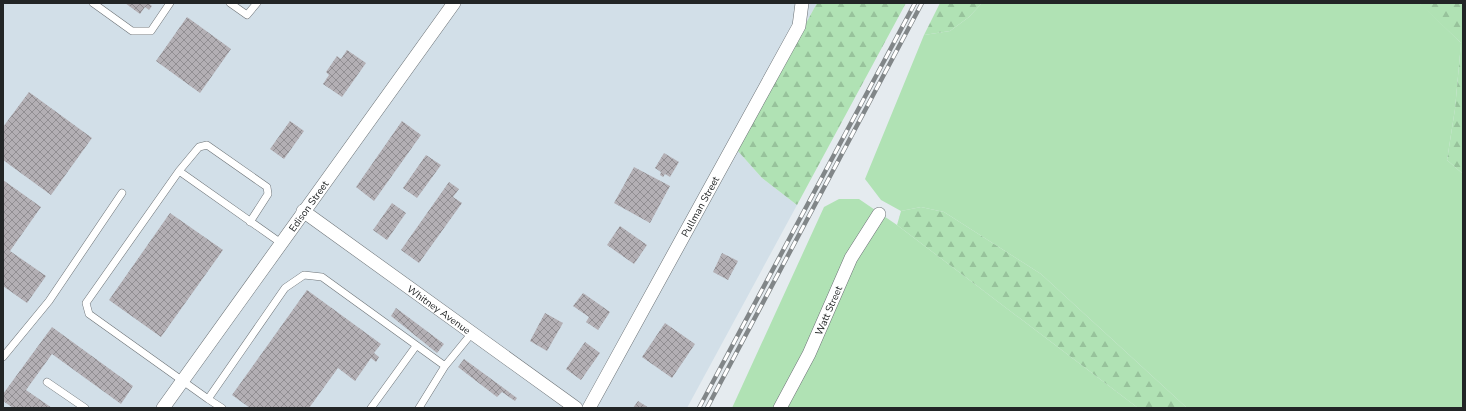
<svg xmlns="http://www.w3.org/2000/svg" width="1466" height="411" font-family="'Nunito Sans',sans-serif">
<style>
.built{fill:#d2dfe8}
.grass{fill:#b0e2b4}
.forest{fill:url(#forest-firs)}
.building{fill:url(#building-cross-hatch)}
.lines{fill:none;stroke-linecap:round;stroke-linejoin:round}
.lane-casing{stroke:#6c7276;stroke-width:8}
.street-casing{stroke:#6c7276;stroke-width:14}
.lane{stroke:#fff;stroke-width:7}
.street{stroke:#fff;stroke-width:13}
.rail-casing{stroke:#818688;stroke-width:4.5}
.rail{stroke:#fff;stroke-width:3;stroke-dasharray:9;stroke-linecap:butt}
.labels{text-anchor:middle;stroke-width:4;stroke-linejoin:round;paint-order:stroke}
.street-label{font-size:10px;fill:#222526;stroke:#fff}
</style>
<defs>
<pattern id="forest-firs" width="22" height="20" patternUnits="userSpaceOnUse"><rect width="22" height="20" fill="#b0e2b4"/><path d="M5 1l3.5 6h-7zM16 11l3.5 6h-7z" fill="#97c29b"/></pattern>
<pattern id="building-cross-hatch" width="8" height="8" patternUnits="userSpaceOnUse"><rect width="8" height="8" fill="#b3afb4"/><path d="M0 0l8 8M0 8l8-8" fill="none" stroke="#918e92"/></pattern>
</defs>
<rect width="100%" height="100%" fill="#e5ebef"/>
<path class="built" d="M3,3H817L737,150L762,178L797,205L687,408H3Z"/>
<path class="grass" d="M982,3H1419L1423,6L1461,43L1455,109L1447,160L1463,174V408H1187L1041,274L944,212L921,207L901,211L881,200L865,179L924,35L950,31L969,17Z
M839,199H859L897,225L1138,408H732L824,207Z"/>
<path class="forest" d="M817,3H906L797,205L762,178L737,150Z
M940,3H982L969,17L950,31L924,35Z
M1419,3H1463V174L1447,160L1455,109L1461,43Z
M921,207L944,212L1041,274L1187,408H1138L897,225L901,211Z"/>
<path class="building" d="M125,3H148L152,6L149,10L145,7L140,14Z
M187,17L231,49L200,93L156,61Z
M347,50L366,63L342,97L323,84L329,75L326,72L337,56L341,59Z
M29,92L92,138L51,195L3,160V127Z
M290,121L304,131L284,159L270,149Z
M402,121L421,135L374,201L356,187Z
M664,153L679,162L670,177L665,174L663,177L660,175L661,172L655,168Z
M426,155L441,165L417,198L403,188Z
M634,167L670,186L650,223L614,203Z
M3,180L41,207L10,251L46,276L27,303L3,286Z
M449,182L459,189L453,197L462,203L419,263L401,250Z
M392,203L406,213L387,240L373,230Z
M170,213L223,250L161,337L109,300Z
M620,226L647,245L634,264L607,245Z
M722,253L738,261L728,280L713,272Z
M307,290L381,344L374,353L379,357L376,362L371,358L355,381L338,368L309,408H250L232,395Z
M583,293L610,312L598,330L586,322L589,317L573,306Z
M396,308L444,344L437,353L391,316Z
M545,313L563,323L547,351L530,341Z
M665,323L695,344L672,378L642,357Z
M52,327L133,386L121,404L52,354L26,390L52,408H13L3,401V394Z
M585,342L600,353L581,380L566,369Z
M464,359L517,398L515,401L502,392L497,397L458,367Z
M638,401L649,408H633Z"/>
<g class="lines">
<defs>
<path id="lane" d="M93,3L132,31H151L170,3
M230,3L247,15L257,3
M179,171L199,147L207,145L267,187L268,194L250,222
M281,243L179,171L86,303L89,314L208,399L285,288L304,275L322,277L445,366L472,333
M3,357L49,301L122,193
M47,382L85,408
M208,399L222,408
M371,408L416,346
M419,408L445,366"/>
<g id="street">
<path id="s1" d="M303,211L576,408"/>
<path id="s2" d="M163,408L454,3"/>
<path id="s3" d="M589,408L799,26L802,3"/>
<path id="s4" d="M780,408L809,354L851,258L879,214"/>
</g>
</defs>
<use href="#lane" class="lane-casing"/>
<use href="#street" class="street-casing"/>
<use href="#lane" class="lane"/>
<use href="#street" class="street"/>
<defs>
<path id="rail" d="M699,408L915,3
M707,408L922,3"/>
</defs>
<use href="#rail" class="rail-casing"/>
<use href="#rail" class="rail"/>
</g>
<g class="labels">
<g class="street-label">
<text dy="4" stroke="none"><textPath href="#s2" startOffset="249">Edison Street</textPath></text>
<text dy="4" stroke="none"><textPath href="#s3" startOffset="230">Pullman Street</textPath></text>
<text dy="4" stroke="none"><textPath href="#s1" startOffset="168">Whitney Avenue</textPath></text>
<text dy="4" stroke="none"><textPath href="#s4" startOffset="109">Watt Street</textPath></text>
</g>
</g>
<rect width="1466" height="411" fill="none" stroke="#222526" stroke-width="8"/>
</svg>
